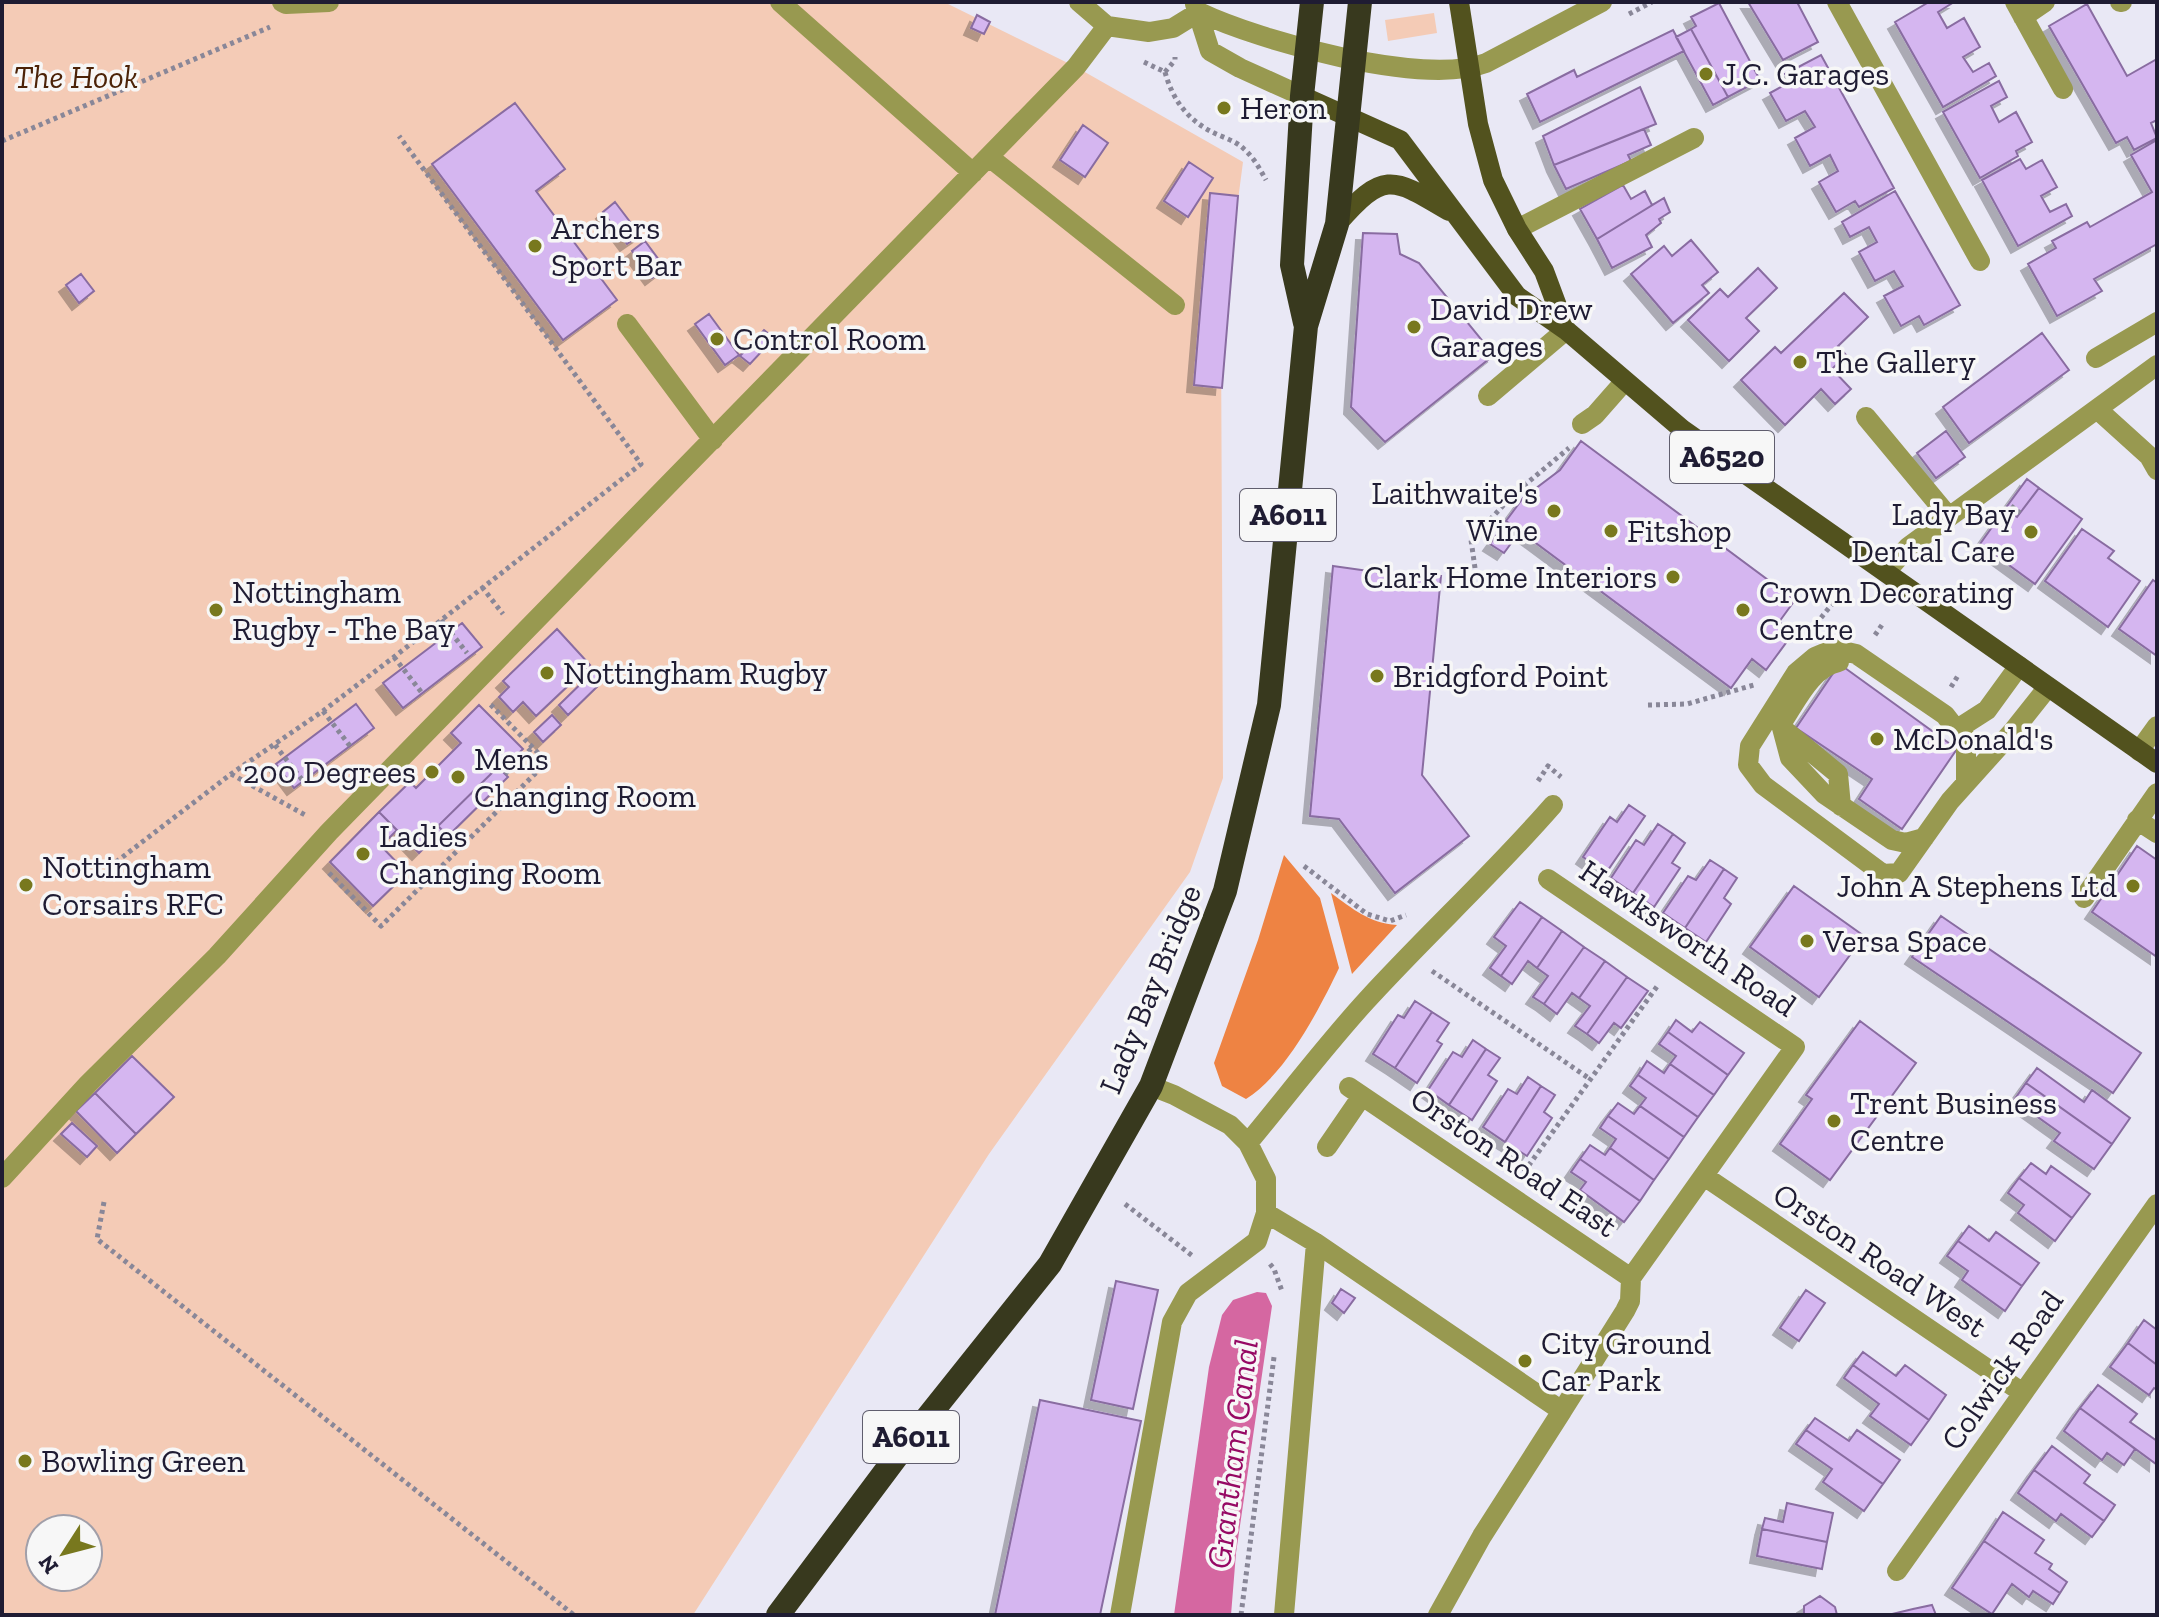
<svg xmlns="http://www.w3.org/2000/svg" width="2159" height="1617" font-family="'Zilla Slab',serif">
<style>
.green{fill:#f4cbb6;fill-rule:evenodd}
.forest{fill:#ee8343}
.water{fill:#d567a1}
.building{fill:#d5b6f0;stroke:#896ca1;stroke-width:2;filter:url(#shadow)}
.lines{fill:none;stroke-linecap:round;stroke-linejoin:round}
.path{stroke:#898798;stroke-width:5;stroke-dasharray:4 4;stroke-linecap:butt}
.minor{stroke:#989950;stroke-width:20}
.major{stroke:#52521e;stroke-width:20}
.highway{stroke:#38391e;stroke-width:24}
.poi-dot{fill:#78781e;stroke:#f7f7f7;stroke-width:3}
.labels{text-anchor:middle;stroke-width:7;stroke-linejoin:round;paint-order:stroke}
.shield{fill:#f7f7f7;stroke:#605e6e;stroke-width:2}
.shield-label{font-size:30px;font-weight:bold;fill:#1f1c33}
.poi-label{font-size:32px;fill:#1f1c33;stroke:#f7f7f7;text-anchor:start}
.park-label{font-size:32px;font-style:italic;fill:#4c2308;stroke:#f7f7f7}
.street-label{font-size:32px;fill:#1f1c33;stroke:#f7f7f7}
.water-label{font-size:34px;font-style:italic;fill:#960964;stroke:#f7f7f7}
</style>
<defs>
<filter id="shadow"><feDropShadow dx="-7" dy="7" stdDeviation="0" flood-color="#0004"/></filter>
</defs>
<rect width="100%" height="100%" fill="#e9e8f5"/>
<path class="green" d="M2,2H944L1076,67L1243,162L1221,330L1223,778L1190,872L989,1154L693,1615H2ZM40,1529H88V1577H40Z
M1434,13L1437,33L1388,41L1385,20Z"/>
<path class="forest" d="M1284,855L1320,898L1339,968C1319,1010 1285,1075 1246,1099L1222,1086L1214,1063L1258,940Z
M1331,893C1353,909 1369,923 1397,925L1352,974Z"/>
<path class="water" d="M1257,1292L1266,1293L1272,1306L1236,1553L1231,1615H1174L1209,1367L1222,1315L1233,1300Z"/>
<path class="building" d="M1748,2H1797L1818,42L1783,60Z
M1929,2H1954L1938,12L1947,28L1964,18L1980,47L1963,57L1973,72L1989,63L1996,76L1943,107L1895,22Z
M1719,3L1760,80L1728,97L1691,29L1696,26L1691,17Z
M2087,4L2127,76L2157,59V120L2151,123L2157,138L2134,150L2127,137L2116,143L2049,26Z
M977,15L990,22L984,34L971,28Z
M1691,29L1728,97L1713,105L1676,37Z
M1673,30L1684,51L1540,122L1527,94L1574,70L1577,77Z
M1821,55L1894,188L1859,207L1855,201L1836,212L1819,182L1838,171L1830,155L1810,166L1795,138L1815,127L1805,111L1786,121L1770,93L1790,82L1785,74Z
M1999,81L2007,97L1991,106L1999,122L2016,112L2032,142L2016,151L2018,156L1980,178L1943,112Z
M1640,87L1656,124L1554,165L1543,136Z
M515,103L565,169L536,191L617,300L563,340L432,164Z
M1083,125L1108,143L1085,177L1060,160Z
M1644,129L1651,145L1628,155L1631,161L1566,189L1554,165Z
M2157,140V244L2094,279L2102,291L2057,316L2028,264L2056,248L2052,241L2087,222L2090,227L2152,192L2131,155Z
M2020,159L2026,169L2042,160L2057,187L2041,196L2050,212L2066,204L2072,216L2018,246L1982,180Z
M1189,162L1213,178L1188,217L1164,201Z
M1623,185L1631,199L1645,191L1652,205L1664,198L1597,239L1580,209Z
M1895,191L1960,305L1924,325L1919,316L1901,326L1884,296L1903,286L1894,271L1875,281L1859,252L1877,242L1869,227L1850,237L1842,222Z
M1210,193L1238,196L1222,388L1194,385Z
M1664,198L1670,212L1659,219L1661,223L1646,235L1652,247L1612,268L1597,239Z
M615,202L640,235L627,244L603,212Z
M1363,233L1397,234L1400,254L1419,263L1494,355L1385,442L1351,407Z
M1691,240L1718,272L1702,285L1709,293L1673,323L1631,274L1664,246L1672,256Z
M645,241L665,268L652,278L632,251Z
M1758,268L1777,288L1746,318L1759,331L1729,361L1688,320L1720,289L1728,297Z
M81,274L94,291L79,303L66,285Z
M1844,293L1868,317L1838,346L1846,355L1832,369L1851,389L1835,404L1821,389L1785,425L1741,380L1775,347L1781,353Z
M709,314L739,355L725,365L695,324Z
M764,330L774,338L750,364L740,356Z
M2042,333L2069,370L1969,443L1943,407Z
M1946,431L1965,457L1936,478L1917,453Z
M1581,441L1795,600L1779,622L1794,632L1766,670L1752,659L1731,688L1506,521L1523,498L1560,470Z
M2027,479L2039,488L2017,517L2005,509Z
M2039,488L2082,519L2035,584L1980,544L2005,509L2017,517Z
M2082,529L2114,551L2108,558L2140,581L2108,627L2045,581Z
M1498,533L1512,542L1504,553L1490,544Z
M1333,566L1397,575L1441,576L1422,775L1469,836L1395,893L1339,819L1310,816Z
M2153,580L2157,583V656L2119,629Z
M462,623L482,647L403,708L383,683Z
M557,629L590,665L536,716L523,702L513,712L499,697L509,687L503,681Z
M1845,668L1957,749L1902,829L1859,799L1872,779L1796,728L1836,669Z
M596,669L605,679L568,715L559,705Z
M356,704L374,728L294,788L276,764Z
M479,705L523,749L501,770L498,767L438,826L442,830L419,853L379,812L410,782L416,788L461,743L451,733Z
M552,715L561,725L543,742L534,732Z
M498,767L508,777L448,836L438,826Z
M1629,805L1645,816L1606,873L1583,857L1610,817L1617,822Z
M379,812L397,830L381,846L407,873L373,906L330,862Z
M1658,824L1673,834L1633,893L1611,878L1636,840L1644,845Z
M1673,834L1685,843L1672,863L1680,868L1654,907L1633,893Z
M2137,846L2157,860V957L2092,912Z
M1710,860L1724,869L1685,928L1663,913L1688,876L1696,880Z
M1724,869L1737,878L1724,898L1731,904L1706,942L1685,928Z
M1794,886L1864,936L1819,997L1750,947Z
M1520,902L1542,917L1501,976L1490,968L1506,946L1494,937Z
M1941,916L2141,1053L2113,1093L1912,957Z
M1542,917L1562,931L1537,968L1528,961L1512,984L1501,976Z
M1562,931L1584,947L1544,1004L1533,997L1548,976L1537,968Z
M1584,947L1605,961L1579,998L1572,993L1557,1014L1544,1004Z
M1605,961L1627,977L1587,1034L1575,1026L1590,1006L1579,998Z
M1627,977L1648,991L1621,1028L1614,1023L1599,1043L1587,1034Z
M1415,1001L1432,1012L1395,1068L1373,1054L1398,1015L1404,1018Z
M1432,1012L1449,1023L1437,1041L1442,1044L1417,1083L1395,1068Z
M1676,1020L1692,1032L1700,1022L1744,1053L1728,1075L1668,1032Z
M1860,1021L1916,1063L1830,1180L1780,1144L1812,1099L1806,1095Z
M1668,1032L1728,1075L1714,1095L1670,1064L1676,1056L1659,1044Z
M1473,1040L1486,1049L1449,1105L1428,1090L1453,1052L1462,1057Z
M1486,1049L1500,1058L1488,1075L1497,1081L1472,1120L1449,1105Z
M132,1056L174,1097L136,1134L95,1093Z
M1647,1061L1664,1073L1670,1064L1714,1095L1698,1117L1638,1075Z
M2037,1068L2084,1102L2092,1090L2130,1118L2112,1144L2026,1083Z
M1638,1075L1698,1117L1684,1137L1640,1106L1646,1098L1630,1086Z
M1528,1077L1541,1086L1505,1142L1483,1127L1508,1089L1517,1094Z
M2026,1083L2112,1144L2094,1169L2054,1141L2060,1133L2014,1100Z
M1541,1086L1555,1095L1544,1112L1552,1118L1527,1156L1505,1142Z
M95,1093L136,1134L117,1153L76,1111Z
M1618,1103L1634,1114L1640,1106L1684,1137L1669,1159L1608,1116Z
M1608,1116L1669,1159L1654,1180L1610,1148L1616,1139L1600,1128Z
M72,1123L97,1146L87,1157L61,1134Z
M1590,1145L1605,1155L1610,1148L1654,1180L1640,1201L1580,1159Z
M1580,1159L1640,1201L1624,1222L1580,1190L1586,1182L1571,1172Z
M2031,1163L2046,1174L2051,1166L2090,1194L2072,1218L2019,1178Z
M2019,1178L2072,1218L2055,1241L2018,1213L2024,1205L2008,1193Z
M1969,1226L1989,1241L1996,1232L2039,1263L2022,1286L1958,1241Z
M1958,1241L2022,1286L2005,1311L1962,1280L1968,1271L1947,1256Z
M1116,1281L1158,1290L1133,1409L1091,1400Z
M1341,1289L1355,1298L1344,1313L1332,1303Z
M1806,1290L1825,1303L1799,1341L1780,1328Z
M2144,1320L2157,1330V1365L2128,1343Z
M2128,1343L2157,1365V1390L2154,1388L2149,1395L2110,1367Z
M1863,1352L1896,1376L1905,1365L1946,1395L1929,1420L1853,1365Z
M1853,1365L1929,1420L1911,1445L1870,1416L1879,1404L1844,1378Z
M2098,1385L2137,1414L2130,1422L2157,1441L2156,1464L2080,1408Z
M1040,1400L1141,1421L1100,1615H995Z
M2080,1408L2135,1449L2124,1465L2107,1453L2102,1460L2064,1431Z
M1815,1418L1849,1441L1857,1430L1900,1460L1883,1484L1806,1430Z
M1806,1430L1883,1484L1864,1511L1823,1482L1832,1469L1796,1444Z
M2052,1446L2090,1475L2084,1483L2115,1505L2104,1521L2034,1470Z
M2034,1470L2104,1521L2092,1537L2061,1514L2056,1521L2018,1493Z
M1787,1503L1833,1513L1827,1542L1762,1529L1765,1518L1783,1522Z
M2003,1512L2044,1540L2035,1553L2052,1564L2049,1569L2067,1582L2060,1593L1984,1541Z
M1762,1529L1827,1542L1822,1569L1757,1556Z
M1984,1541L2060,1593L2053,1604L2033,1591L2029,1597L2012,1584L1992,1614L1952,1588Z
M1820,1596L1835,1607L1837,1615H1804V1606Z
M1932,1605L1936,1615H1888L1913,1609Z"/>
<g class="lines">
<path class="path" d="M1629,14L1652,2
M1144,62L1165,72
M1165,72C1172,98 1186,118 1210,131C1221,137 1235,140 1244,149C1254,158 1260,169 1266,180
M1165,72L1175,60V57
M2,141L270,27
M2011,506L2020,513
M1475,568L1471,540L1514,494L1569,448
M482,587L503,614
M441,620L467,653
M1816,624L1841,593
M1875,635L1884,622
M394,657L422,693
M1951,687L1959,674
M1648,705L1687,704L1754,685
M323,711L350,746
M275,745L303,781
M231,774L307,816
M505,774L533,747
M1538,781L1548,766L1561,777
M116,862L231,774L323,711L394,657L641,464L399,136
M1304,866L1367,914L1390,921L1406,915
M329,873L381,926L547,762L490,704
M1432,971L1590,1079
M1524,1172L1658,985
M104,1202L97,1239L574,1615
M1125,1204L1194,1257
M1270,1264L1274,1269L1282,1291
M1241,1615L1274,1357"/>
<path class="minor" d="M282,2L286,4L329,2
M780,2L973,173
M1079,2L1107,26L1149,32L1173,28L1199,12
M1837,2L1980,261
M2015,2L2063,89
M2120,2H2122
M1195,4L1210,51L1240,68L1302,96
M1199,12C1260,41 1423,87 1486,63L1602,2
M2023,17L2045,2
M989,157L1175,305
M1517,229L1694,138
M627,324L713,440
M2096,358L2157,322
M1488,396L1566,330
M2097,409L2149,456L2157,470
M1866,417L1949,517
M1582,424L1595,415L1624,382
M1886,572L1908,547L2157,365
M1839,662C1812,667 1797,700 1783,721L1782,728L1838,774L1841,806
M2019,666L1987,710L1962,726L1952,724L1945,715L1856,654L1834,649L1815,657L1796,673L1750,746L1748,765L1763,785L1883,874L1899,873L1950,801L2013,731L2048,687
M1962,726L1966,746V782
M1782,728L1790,758L1824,794L1892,840L1906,843L1924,838
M2139,751L2157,726
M2137,820L2157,833
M1548,879L1795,1047L1631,1278
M2084,898L2157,793
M1349,1087L1631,1278
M1248,1143C1287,1096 1325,1046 1366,1001C1427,934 1494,873 1553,805
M1327,1147L1362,1096
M1704,1176L2023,1393
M2,1178L88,1084L217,956L329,832L1076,67L1107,26
M1266,1213L1316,1243L1562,1411L1482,1536L1438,1615
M1562,1411L1625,1311L1630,1301L1631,1278
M1897,1571L2157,1204
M1120,1615L1172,1322L1188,1293L1257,1241L1266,1213V1179L1248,1143L1230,1125L1174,1095L1151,1086
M1284,1615L1316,1243"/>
<path class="major" d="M1459,2L1478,124L1493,180L1517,229L1544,271L1566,330
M1302,96L1400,140L1517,296L1566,330L1683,430L2157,763
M1337,224C1384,170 1392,177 1449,211"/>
<path class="highway" d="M1305,323L1292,265L1302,96L1312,2
M778,1615L903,1448L1050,1264L1151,1086L1225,891L1269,705L1306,326L1337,224L1360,2"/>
</g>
<g class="poi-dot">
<circle cx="1706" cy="74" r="8"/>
<circle cx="1224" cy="108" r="8"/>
<circle cx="535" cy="246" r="8"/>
<circle cx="1414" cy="327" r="8"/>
<circle cx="717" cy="339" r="8"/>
<circle cx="1800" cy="362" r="8"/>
<circle cx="1554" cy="511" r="8"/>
<circle cx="1611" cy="531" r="8"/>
<circle cx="2031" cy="532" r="8"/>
<circle cx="1673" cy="577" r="8"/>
<circle cx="216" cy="610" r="8"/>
<circle cx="1743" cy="610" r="8"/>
<circle cx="547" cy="673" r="8"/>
<circle cx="1377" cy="676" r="8"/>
<circle cx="1877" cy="739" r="8"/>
<circle cx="432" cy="772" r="8"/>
<circle cx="458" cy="777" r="8"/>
<circle cx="363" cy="854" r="8"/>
<circle cx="26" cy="885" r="8"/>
<circle cx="2133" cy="886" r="8"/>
<circle cx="1807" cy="941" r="8"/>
<circle cx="1834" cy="1121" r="8"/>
<circle cx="1525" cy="1361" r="8"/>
<circle cx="25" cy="1461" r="8"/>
</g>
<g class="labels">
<g class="shield">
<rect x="1670" y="431" width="104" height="52" rx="6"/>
<rect x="1240" y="489" width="96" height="52" rx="6"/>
<rect x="863" y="1411" width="96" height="52" rx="6"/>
</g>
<g class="shield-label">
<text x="1722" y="467">A6520</text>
<text x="1288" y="525">A6011</text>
<text x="911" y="1447">A6011</text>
</g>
<g class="poi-label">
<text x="1722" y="85">J.C. Garages</text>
<text x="1240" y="119">Heron</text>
<text x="551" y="239">Archers<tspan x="551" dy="37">Sport Bar</tspan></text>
<text x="1430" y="320">David Drew<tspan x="1430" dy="37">Garages</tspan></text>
<text x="733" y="350">Control Room</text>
<text x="1816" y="373">The Gallery</text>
<text x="1538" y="504" text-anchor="end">Laithwaite's<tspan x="1538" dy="37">Wine</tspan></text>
<text x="2015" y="525" text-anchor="end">Lady Bay<tspan x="2015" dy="37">Dental Care</tspan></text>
<text x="1627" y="542">Fitshop</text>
<text x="1657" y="588" text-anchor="end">Clark Home Interiors</text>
<text x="232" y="603">Nottingham<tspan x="232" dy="37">Rugby - The Bay</tspan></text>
<text x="1759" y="603">Crown Decorating<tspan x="1759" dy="37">Centre</tspan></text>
<text x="563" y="684">Nottingham Rugby</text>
<text x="1393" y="687">Bridgford Point</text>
<text x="1893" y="750">McDonald's</text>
<text x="474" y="770">Mens<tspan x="474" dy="37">Changing Room</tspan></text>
<text x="416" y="783" text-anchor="end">200 Degrees</text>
<text x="379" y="847">Ladies<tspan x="379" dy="37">Changing Room</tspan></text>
<text x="42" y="878">Nottingham<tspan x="42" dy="37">Corsairs RFC</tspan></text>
<text x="2117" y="897" text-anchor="end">John A Stephens Ltd</text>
<text x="1823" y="952">Versa Space</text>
<text x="1850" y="1114">Trent Business<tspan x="1850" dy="37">Centre</tspan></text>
<text x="1541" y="1354">City Ground<tspan x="1541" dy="37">Car Park</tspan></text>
<text x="41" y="1472">Bowling Green</text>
</g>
<g class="park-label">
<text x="76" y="88">The Hook</text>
</g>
<g class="street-label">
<text transform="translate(1688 938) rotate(34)" y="11">Hawksworth Road</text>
<text transform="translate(1150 989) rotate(-68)" y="11">Lady Bay Bridge</text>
<text transform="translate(1514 1162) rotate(34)" y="11">Orston Road East</text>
<text transform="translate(1880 1260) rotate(34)" y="11">Orston Road West</text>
<text transform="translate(2002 1370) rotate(-55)" y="11">Colwick Road</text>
</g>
<g class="water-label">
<text transform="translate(1232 1454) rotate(-83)" y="12">Grantham Canal</text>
</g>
</g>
<rect width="2159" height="1617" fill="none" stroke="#1f1c33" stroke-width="8"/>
<g transform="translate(64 1553) rotate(234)"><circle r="38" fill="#f7f7f7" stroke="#a19fa9" stroke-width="2"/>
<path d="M0-6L14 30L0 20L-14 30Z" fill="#78781e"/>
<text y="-12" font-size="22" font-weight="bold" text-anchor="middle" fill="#1f1c33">N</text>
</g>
</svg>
